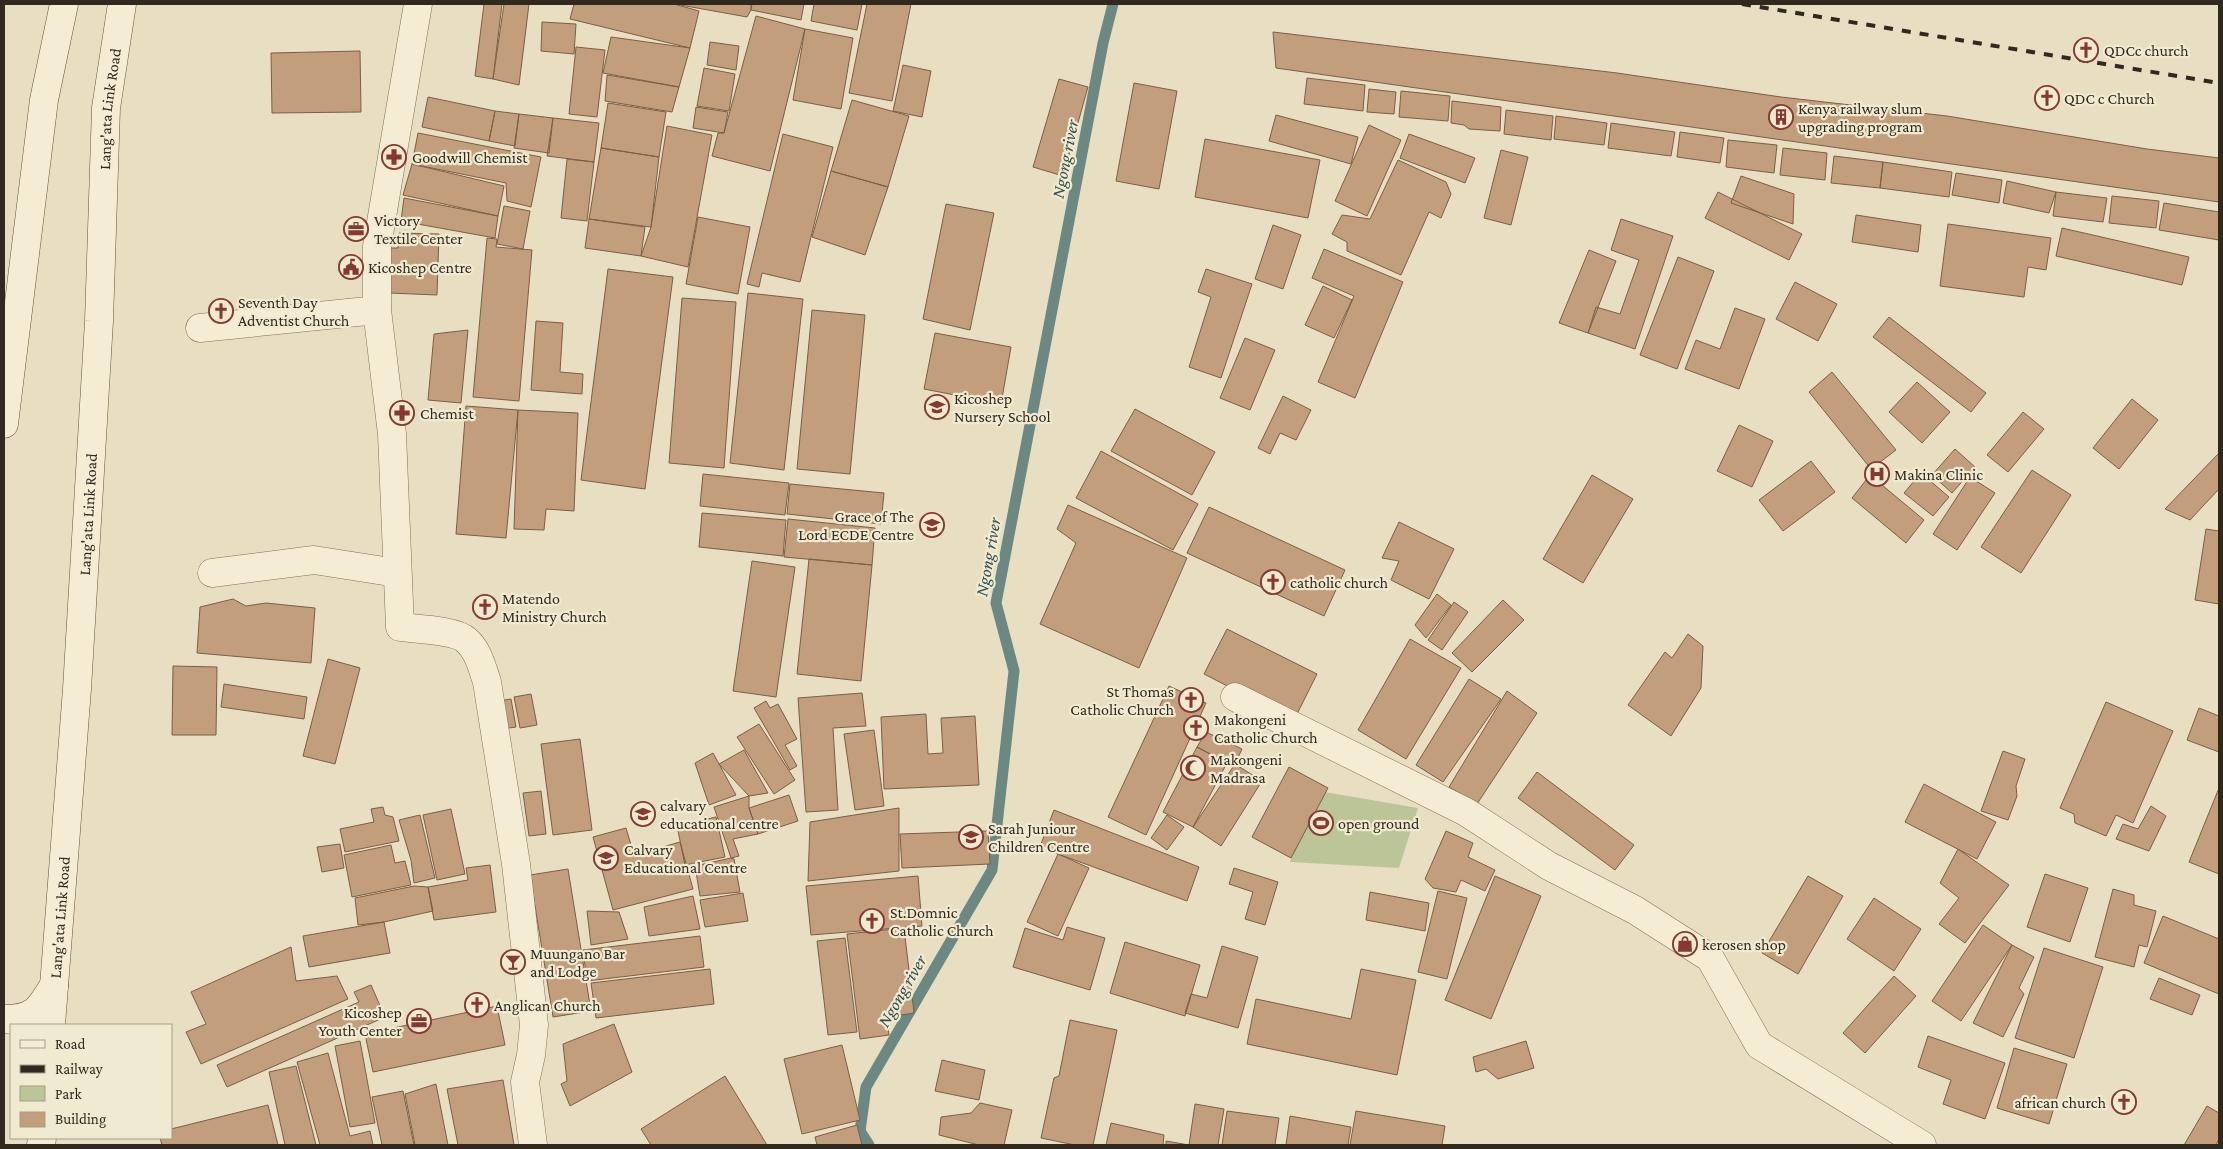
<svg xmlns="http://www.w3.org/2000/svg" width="2223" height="1149" font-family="'Crimson Pro',serif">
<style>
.green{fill:#bcc598}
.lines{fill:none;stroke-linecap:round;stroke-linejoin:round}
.stream{stroke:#6c8883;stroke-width:11}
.building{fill:#c29e7c;stroke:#7c5e44}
.minor-casing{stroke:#80715b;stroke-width:29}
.secondary-casing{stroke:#62533f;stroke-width:29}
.minor{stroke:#f4edd4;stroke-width:28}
.secondary{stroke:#f4edd4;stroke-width:28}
.rail{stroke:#31291e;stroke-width:4;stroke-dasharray:9 9;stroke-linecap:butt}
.labels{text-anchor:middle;stroke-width:4.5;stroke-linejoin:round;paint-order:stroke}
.poi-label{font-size:16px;fill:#31291e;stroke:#f0ead1;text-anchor:start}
.street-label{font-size:16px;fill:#31291e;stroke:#f0ead1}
.water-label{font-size:18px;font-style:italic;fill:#2f4f50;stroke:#f0ead1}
</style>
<rect width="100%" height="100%" fill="#e8dfc2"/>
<path class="green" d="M1313,790L1418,808L1399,868L1290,862Z"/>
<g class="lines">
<path class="stream" d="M869,1145L860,1131L866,1087L992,870L1014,671L996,603L1103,43L1113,4"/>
</g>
<path class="building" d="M484,4H502L493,79L475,76Z
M504,4H529L519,85L493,79Z
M574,4H674L699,11L690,48L570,19Z
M675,4H751V10L747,17Z
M752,4H804L801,20L751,10Z
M814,4H862L857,30L811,21Z
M867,4H911L892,101L849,93Z
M756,16L805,29L770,171L712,156L718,133H724Z
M542,22L576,24L574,54L541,51Z
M805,29L853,38L841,109L793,100Z
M1273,32L1617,73L1781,97L1947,116L2147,149L2219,158V202L1276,68Z
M611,37L690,48L679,87L603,73Z
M710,42L739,46L736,70L707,65Z
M576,47L605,50L597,117L569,114Z
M360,51L361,112L272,113L271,53Z
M903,65L931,71L922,117L893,111Z
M704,68L735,74L729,111L697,106Z
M607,75L679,87L672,112L605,101Z
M1307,78L1365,85L1363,111L1304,104Z
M1059,79L1088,87L1063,176L1033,167Z
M1134,83L1177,91L1159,189L1116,181Z
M1369,89L1396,92L1394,114L1367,112Z
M1401,91L1450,96L1448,121L1399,117Z
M428,97L495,111L489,141L422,127Z
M852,100L909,116L888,187L831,171Z
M1452,101L1501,107L1500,131L1469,129L1464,125L1451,123Z
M608,103L666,112L659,157L601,148Z
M696,107L728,112L724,133L693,128Z
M1506,110L1553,116L1551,140L1504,134Z
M495,111L519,114L515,146L489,141Z
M519,114L553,118L549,153L514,148Z
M1276,115L1358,137L1351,164L1269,141Z
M1556,116L1607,123L1604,145L1554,139Z
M553,118L599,123L594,162L547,156Z
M1611,123L1675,132L1671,156L1608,148Z
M1369,125L1401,140L1367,216L1335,201Z
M667,126L712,135L688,267L641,256L651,227Z
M1680,132L1724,138L1720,163L1677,157Z
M418,133L541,157L531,207L507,201L506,183L412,164Z
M783,134L833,147L800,282L762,273L759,287L747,284Z
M1409,134L1475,158L1465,183L1400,158Z
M1205,139L1320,160L1308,218L1195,197Z
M1728,140L1777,145L1774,173L1726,167Z
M601,148L659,157L651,227L589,219Z
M1783,148L1827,153L1825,180L1780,175Z
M1501,150L1528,157L1511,225L1484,218Z
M1834,156L1883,162L1880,188L1831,183Z
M567,159L594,162L587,221L561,218Z
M1398,160L1446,182L1451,194L1441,218L1429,212L1401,275L1347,251V242L1332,234L1342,215L1370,219Z
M1883,162L1952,172L1949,197L1880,188Z
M412,164L504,186L498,216L403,195Z
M831,171L888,187L865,255L812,237Z
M1956,173L2002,180L1999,203L1952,195Z
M1741,176L1794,194L1793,224L1731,203Z
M2007,181L2056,192L2049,213L2003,203Z
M1718,192L1802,234L1789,260L1705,218Z
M2056,192L2107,198L2103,222L2053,216Z
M2112,196L2159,201L2156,228L2109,223Z
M404,198L498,216L495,238L401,221Z
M2164,203L2219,212V240L2159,230Z
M946,204L994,213L970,330L923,319Z
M504,206L530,211L523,249L497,244Z
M1856,215L1921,225L1918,252L1852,242Z
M698,217L750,227L738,294L686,284Z
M589,219L645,227L641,256L585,248Z
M1621,219L1673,236L1635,349L1588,333L1596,307L1620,314L1639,260L1611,250Z
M1948,224L2051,238L2046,270L2028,267L2024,297L1940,286Z
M1273,225L1301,235L1283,289L1255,279Z
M2062,228L2189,257L2182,285L2056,256Z
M399,233L439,234L437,295L389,293L390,248H398Z
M487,238L497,239L496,247L532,250L519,401L473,397Z
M1324,249L1403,282L1355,398L1318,382L1354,296L1312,278Z
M1589,250L1616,261L1588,333L1559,323Z
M1678,257L1714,271L1677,369L1640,355Z
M608,269L673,277L645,489L581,480Z
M1206,269L1252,284L1221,378L1189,367L1211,297L1198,292Z
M1795,282L1837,304L1818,341L1776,319Z
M1323,286L1352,300L1334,338L1305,325Z
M748,293L803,299L784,470L730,463Z
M682,298L736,302L724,468L669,463Z
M1735,308L1765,319L1739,389L1685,369L1696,340L1720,349Z
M812,310L865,315L850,474L797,469Z
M1889,317L1986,393L1971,412L1873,337Z
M536,321L563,323L560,372L583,374L582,394L531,390Z
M468,330L461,403L428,400L434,334Z
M935,333L1011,347L1001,404L924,389Z
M1245,338L1275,350L1250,410L1220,398Z
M1832,372L1896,450L1871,469L1809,392Z
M1917,382L1950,412L1922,443L1889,412Z
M1283,396L1311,410L1296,440L1280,433L1270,454L1258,448Z
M2132,399L2158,420L2119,469L2093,448Z
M466,406L518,410L506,538L456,534Z
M1135,409L1215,452L1192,495L1111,451Z
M518,410L578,413L574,511L546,509L544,530L514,529Z
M2023,412L2044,429L2008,472L1987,455Z
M1739,425L1773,441L1752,487L1717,471Z
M1955,449L1975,467L1952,493L1932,475Z
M1101,451L1198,504L1173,550L1076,498Z
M2219,453V489L2190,520L2165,509Z
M1811,461L1835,492L1783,531L1759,500Z
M2032,470L2071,495L2021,573L1981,547Z
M1921,473L1949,497L1933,516L1904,493Z
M703,474L789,483L785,515L700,506Z
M1592,475L1633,499L1583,583L1543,559Z
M1870,475L1924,520L1906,543L1852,498Z
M1970,477L1995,493L1957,550L1933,534Z
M790,484L884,493L881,524L787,514Z
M1068,505L1187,558L1139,668L1040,624L1076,543L1057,529Z
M1209,507L1345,570L1324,616L1187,553Z
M702,513L786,520L783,556L699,547Z
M788,519L875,528L872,565L784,557Z
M1399,522L1454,549L1429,599L1391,580L1399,561L1382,558Z
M2206,529L2219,531V604L2195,600Z
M809,559L872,565L861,681L797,674Z
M752,561L795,567L776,697L733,691Z
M1437,594L1451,605L1426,638L1415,625Z
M233,599L246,606L266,603L315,608L311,663L197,653L200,607Z
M1503,600L1524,620L1472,672L1452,653Z
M1454,602L1468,612L1442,650L1428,640Z
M1227,629L1317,674L1294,720L1204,674Z
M1688,634L1703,646L1701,688L1671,736L1628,705L1665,652L1672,658Z
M1410,639L1461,668L1406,759L1358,730Z
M328,659L360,668L335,764L303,756Z
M173,666L217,667L216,735H172Z
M1469,679L1501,699L1443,782L1416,765Z
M224,684L307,697L304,719L221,707Z
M1169,686L1206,703L1146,835L1108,817Z
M1507,691L1537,713L1477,804L1449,787Z
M862,693L866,726L833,728L838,810L806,812L798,698Z
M531,694L537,725L520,728L514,697Z
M511,699L516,727L502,729L498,701Z
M766,701L770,708L778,704L797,739L785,745L797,766L790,770L754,708Z
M2106,702L2173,731L2133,823L2116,815L2106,836L2075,823L2074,814L2060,808Z
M2199,708L2219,716V752L2187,740Z
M926,714L928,754L943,753L941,718L975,716L979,785L884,789L881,717Z
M759,724L795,780L774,794L737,737Z
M874,730L884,806L855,810L844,734Z
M1206,732L1242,749L1235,764L1227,763L1197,747Z
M580,739L592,830L553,835L541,744Z
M1197,747L1227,763L1193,827L1163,812Z
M744,750L768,793L749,796L719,764Z
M2003,751L2025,759L2016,786L2017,796L2008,820L1981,811Z
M713,753L736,795L709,805L695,763Z
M1235,764L1262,781L1221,846L1193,827Z
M1289,767L1328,788L1291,858L1252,837Z
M1537,772L1634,845L1615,870L1518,798Z
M1924,784L1996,822L1977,859L1905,822Z
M2219,788V874L2189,862Z
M541,791L546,834L529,836L523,793Z
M789,795L798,821L758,834L749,808Z
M749,796V808L758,834L733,839L739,856L731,858L714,807Z
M2151,806L2166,816L2149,851L2116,839L2123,824L2138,829Z
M383,807L385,815L393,817L399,841L345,852L340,829L374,822L371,809Z
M899,808V871L808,881L810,822Z
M451,809L465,874L437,880L423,815Z
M1054,810L1199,867L1187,901L1058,854L1041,844Z
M420,815L435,878L414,883L411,860L399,820Z
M1167,815L1184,827L1167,850L1151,838Z
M716,817L725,857L685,865L677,826Z
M626,828L634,855L680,842L693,889L613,910L593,837Z
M988,831L990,864L902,868L900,834Z
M1446,831L1473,843L1468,857L1495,870L1485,891L1461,880L1456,892L1433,888L1425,879Z
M340,844L344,868L322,872L317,847Z
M391,845L395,863L405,861L411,885L352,897L344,855Z
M1958,849L2009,885L1965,943L1939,924L1959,898L1940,883Z
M1058,854L1089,868L1058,936L1027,922Z
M731,858L734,859L740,892L700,896L695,866Z
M490,865L496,912L434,920L428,887L468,880L466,868Z
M1234,868L1278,882L1265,925L1245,919L1253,892L1229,884Z
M568,869L591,1011L553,1017L530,875Z
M2045,874L2088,888L2070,942L2027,927Z
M918,876L922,926L811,935L806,886Z
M1495,876L1541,896L1491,1019L1445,1000Z
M1808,876L1843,896L1798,974L1762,953Z
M414,886L428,887L433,911L384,922L358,925L355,898Z
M2113,889L2134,895V905L2156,911L2147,947L2139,945L2134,967L2095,957Z
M1438,891L1467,898L1447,979L1418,972Z
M1370,892L1429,903L1425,931L1366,920Z
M743,893L748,921L705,927L700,900Z
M693,896L700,929L649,936L644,907Z
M1874,898L1921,929L1894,971L1847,939Z
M587,911L619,912L628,939L591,945Z
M2163,916L2219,939V994L2144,963Z
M384,922L390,953L309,967L303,936Z
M1983,925L2012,945L1961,1021L1932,1001Z
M1067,927L1105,938L1090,990L1013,967L1025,928L1063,940Z
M904,928L914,1013L887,1017L889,1035L860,1039L847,934Z
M700,936L704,967L587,981L583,950Z
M845,938L857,1032L828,1035L817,941Z
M1125,942L1200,965L1185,1016L1110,993Z
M2012,945L2034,957L2019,988L2024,994L2003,1037L1973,1023Z
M1222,946L1258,957L1238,1028L1185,1013L1191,994L1207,998Z
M291,947L296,981L337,976L348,999L201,1064L186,1032L206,1024L191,992Z
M2044,948L2103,967L2074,1058L2015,1038Z
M710,969L714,1004L596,1018L591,983Z
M1361,969L1416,980L1397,1075L1247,1044L1256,999L1351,1019Z
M1894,976L1916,996L1865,1053L1843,1033Z
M2159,978L2200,995L2192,1015L2150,999Z
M371,985L385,1017L227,1087L217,1065L359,1002L354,992Z
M497,1006L505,1045L373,1072L365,1034Z
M1070,1020L1117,1030L1093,1145H1075L1041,1138L1054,1078L1059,1076Z
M614,1024L632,1072L570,1106L561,1084L567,1081L563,1044Z
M1928,1036L2005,1063L1985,1119L1943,1104L1951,1080L1918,1067Z
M360,1041L375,1123L350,1127L335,1046Z
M1526,1041L1534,1068L1498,1079L1486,1069L1476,1072L1473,1057Z
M842,1045L860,1120L802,1134L784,1059Z
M2014,1048L2067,1064L2049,1124L1997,1108Z
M328,1053L350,1136L370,1131L373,1145H320L297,1062Z
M942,1060L985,1070L979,1100L935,1091Z
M296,1066L316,1145H285L269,1072Z
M725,1076L767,1145H651L641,1129Z
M503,1080L514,1145H458L447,1089Z
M436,1084L448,1145H415L405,1094Z
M403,1091L414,1145H382L372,1097Z
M980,1103L1012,1110L1004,1145H979L939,1135L941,1117L971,1113Z
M1195,1104L1224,1109L1218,1145H1166V1141L1189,1145Z
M268,1105L278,1145H162L160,1138H171V1129Z
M2207,1106L2219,1113V1139L2216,1145H2184Z
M1227,1111L1279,1118L1275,1145H1222Z
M1356,1111L1445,1126L1442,1145H1350Z
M1290,1116L1351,1127L1348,1145H1286Z
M1111,1123L1164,1135L1163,1145H1106Z
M857,1125L862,1145H817L815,1137Z"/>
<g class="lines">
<defs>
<path id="minor" d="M418,4L377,246V310L392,434L400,627C414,629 455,630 466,640C478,650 482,667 487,682L516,864L534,1025L531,1055L525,1082L533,1145
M200,328L377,310
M212,573L314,560L397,573
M1235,697L1466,812L1549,866L1635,910L1710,958L1759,1045L1922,1145"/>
<g id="secondary">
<path d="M4,424L44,100L64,4"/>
<path d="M4,1019C34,1019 39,1010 54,985"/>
<path id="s1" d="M51,1025L77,689L99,321L106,108L122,4"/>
<path d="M41,1145L42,1138"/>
</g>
</defs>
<use href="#minor" class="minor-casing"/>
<use href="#secondary" class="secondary-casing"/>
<use href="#minor" class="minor"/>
<use href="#secondary" class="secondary"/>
<path class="rail" d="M1742,4L2219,83"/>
</g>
<defs>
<symbol id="church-ring" viewBox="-11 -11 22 22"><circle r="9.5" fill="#f0ead1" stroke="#883833" stroke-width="1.5"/><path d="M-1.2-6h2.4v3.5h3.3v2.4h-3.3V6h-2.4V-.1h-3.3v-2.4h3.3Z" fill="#883833"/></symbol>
<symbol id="building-ring" viewBox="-11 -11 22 22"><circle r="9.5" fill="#f0ead1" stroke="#883833" stroke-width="1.5"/><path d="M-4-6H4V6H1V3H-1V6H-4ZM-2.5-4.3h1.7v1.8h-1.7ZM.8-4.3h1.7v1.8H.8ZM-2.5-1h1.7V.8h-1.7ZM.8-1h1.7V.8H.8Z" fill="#883833"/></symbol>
<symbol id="pharmacy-ring" viewBox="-11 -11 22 22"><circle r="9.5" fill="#f0ead1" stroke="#883833" stroke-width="1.5"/><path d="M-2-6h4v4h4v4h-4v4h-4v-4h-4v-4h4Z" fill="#883833"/></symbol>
<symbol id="office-ring" viewBox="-11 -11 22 22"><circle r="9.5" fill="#f0ead1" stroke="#883833" stroke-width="1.5"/><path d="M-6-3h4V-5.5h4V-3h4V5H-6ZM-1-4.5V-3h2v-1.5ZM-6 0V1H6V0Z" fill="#883833"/></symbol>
<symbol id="civic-ring" viewBox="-11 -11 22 22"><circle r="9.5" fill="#f0ead1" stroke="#883833" stroke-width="1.5"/><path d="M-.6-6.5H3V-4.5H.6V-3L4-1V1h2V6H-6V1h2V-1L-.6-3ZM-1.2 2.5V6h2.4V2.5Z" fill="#883833"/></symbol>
<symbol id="school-ring" viewBox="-11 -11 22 22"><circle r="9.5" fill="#f0ead1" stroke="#883833" stroke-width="1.5"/><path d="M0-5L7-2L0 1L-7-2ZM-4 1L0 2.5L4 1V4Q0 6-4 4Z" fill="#883833"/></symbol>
<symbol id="hospital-ring" viewBox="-11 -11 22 22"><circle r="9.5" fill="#f0ead1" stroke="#883833" stroke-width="1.5"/><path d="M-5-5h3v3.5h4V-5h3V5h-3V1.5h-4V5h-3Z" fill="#883833"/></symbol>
<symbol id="mosque-ring" viewBox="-11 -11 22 22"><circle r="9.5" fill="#f0ead1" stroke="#883833" stroke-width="1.5"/><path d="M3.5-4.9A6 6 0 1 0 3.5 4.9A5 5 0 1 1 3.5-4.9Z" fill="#883833"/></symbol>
<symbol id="stadium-ring" viewBox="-11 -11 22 22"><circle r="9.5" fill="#f0ead1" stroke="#883833" stroke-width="1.5"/><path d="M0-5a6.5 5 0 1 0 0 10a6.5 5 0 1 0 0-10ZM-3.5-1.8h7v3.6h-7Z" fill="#883833"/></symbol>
<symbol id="shop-ring" viewBox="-11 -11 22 22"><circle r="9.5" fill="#f0ead1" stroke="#883833" stroke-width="1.5"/><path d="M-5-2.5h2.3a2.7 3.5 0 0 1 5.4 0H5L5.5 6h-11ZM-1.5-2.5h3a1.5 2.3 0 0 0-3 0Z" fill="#883833"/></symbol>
<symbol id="bar-ring" viewBox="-11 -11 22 22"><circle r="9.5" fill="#f0ead1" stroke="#883833" stroke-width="1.5"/><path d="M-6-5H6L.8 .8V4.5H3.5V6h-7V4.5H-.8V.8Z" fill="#883833"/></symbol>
</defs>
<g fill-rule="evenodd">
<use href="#church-ring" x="2072" y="36" width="28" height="28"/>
<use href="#church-ring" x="2033" y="84" width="28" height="28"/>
<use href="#building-ring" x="1767" y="103" width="28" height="28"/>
<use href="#pharmacy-ring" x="380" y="143" width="28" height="28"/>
<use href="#office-ring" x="342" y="215" width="28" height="28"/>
<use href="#civic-ring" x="337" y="253" width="28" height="28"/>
<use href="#church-ring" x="207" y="297" width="28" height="28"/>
<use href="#school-ring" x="923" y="393" width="28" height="28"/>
<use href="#pharmacy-ring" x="388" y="399" width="28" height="28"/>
<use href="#hospital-ring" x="1863" y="460" width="28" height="28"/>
<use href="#school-ring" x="918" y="511" width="28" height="28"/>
<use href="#church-ring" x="1259" y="568" width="28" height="28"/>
<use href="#church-ring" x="471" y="593" width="28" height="28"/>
<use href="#church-ring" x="1177" y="686" width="28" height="28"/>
<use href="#church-ring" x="1182" y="714" width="28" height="28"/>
<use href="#mosque-ring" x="1179" y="754" width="28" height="28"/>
<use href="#school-ring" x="629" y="800" width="28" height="28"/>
<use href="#stadium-ring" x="1307" y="809" width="28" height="28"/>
<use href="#school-ring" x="957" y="823" width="28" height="28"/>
<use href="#school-ring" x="592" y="844" width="28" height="28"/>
<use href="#church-ring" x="858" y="907" width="28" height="28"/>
<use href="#shop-ring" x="1671" y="930" width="28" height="28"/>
<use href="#bar-ring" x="499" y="948" width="28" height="28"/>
<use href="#church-ring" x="463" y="991" width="28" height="28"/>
<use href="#office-ring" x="405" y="1007" width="28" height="28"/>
<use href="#church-ring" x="2110" y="1088" width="28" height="28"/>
</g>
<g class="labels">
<g class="poi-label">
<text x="2104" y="56">QDCc church</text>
<text x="2064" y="104">QDC c Church</text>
<text x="1798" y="114">Kenya railway slum<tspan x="1798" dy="18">upgrading program</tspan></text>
<text x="412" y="163">Goodwill Chemist</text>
<text x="374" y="226">Victory<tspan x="374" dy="18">Textile Center</tspan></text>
<text x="368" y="273">Kicoshep Centre</text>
<text x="238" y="308">Seventh Day<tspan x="238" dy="18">Adventist Church</tspan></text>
<text x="954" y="404">Kicoshep<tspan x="954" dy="18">Nursery School</tspan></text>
<text x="420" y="419">Chemist</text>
<text x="1894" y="480">Makina Clinic</text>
<text x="914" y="522" text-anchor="end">Grace of The<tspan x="914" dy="18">Lord ECDE Centre</tspan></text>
<text x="1290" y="588">catholic church</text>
<text x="502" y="604">Matendo<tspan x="502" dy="18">Ministry Church</tspan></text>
<text x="1174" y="697" text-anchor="end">St Thomas<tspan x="1174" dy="18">Catholic Church</tspan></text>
<text x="1214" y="725">Makongeni<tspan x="1214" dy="18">Catholic Church</tspan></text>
<text x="1210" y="765">Makongeni<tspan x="1210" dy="18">Madrasa</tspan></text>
<text x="660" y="811">calvary<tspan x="660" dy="18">educational centre</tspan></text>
<text x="1338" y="829">open ground</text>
<text x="988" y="834">Sarah Juniour<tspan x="988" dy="18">Children Centre</tspan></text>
<text x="624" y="855">Calvary<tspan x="624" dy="18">Educational Centre</tspan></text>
<text x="890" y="918">St.Domnic<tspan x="890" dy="18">Catholic Church</tspan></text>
<text x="1702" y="950">kerosen shop</text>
<text x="530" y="959">Muungano Bar<tspan x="530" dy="18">and Lodge</tspan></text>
<text x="494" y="1011">Anglican Church</text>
<text x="402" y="1018" text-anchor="end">Kicoshep<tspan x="402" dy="18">Youth Center</tspan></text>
<text x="2106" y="1108" text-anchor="end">african church</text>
</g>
<g class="street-label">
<text dy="6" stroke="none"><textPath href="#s1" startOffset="918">Lang'ata Link Road</textPath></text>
<text dy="6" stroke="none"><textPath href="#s1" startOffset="512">Lang'ata Link Road</textPath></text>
<text dy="6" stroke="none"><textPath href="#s1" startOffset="108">Lang'ata Link Road</textPath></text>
</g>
<g class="water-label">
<text transform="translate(1065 159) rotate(-79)" y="6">Ngong river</text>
<text transform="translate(988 557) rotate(-80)" y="6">Ngong river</text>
<text transform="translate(902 991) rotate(-60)" y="6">Ngong river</text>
</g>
</g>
<rect width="2223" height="1149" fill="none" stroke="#31291e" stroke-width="10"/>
<rect x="10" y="1024" width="162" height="115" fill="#f0ead1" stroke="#a49d89"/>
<rect x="20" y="1040" width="25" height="8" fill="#f4edd4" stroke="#a49d89"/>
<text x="55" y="1049" font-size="15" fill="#31291e">Road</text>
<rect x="20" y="1065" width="25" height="8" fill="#31291e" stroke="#a49d89"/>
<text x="55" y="1074" font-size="15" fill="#31291e">Railway</text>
<rect x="20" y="1086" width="25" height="15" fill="#bcc598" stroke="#a49d89"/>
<text x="55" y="1099" font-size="15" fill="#31291e">Park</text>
<rect x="20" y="1112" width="25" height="15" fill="#c29e7c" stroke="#a49d89"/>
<text x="55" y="1124" font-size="15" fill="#31291e">Building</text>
</svg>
